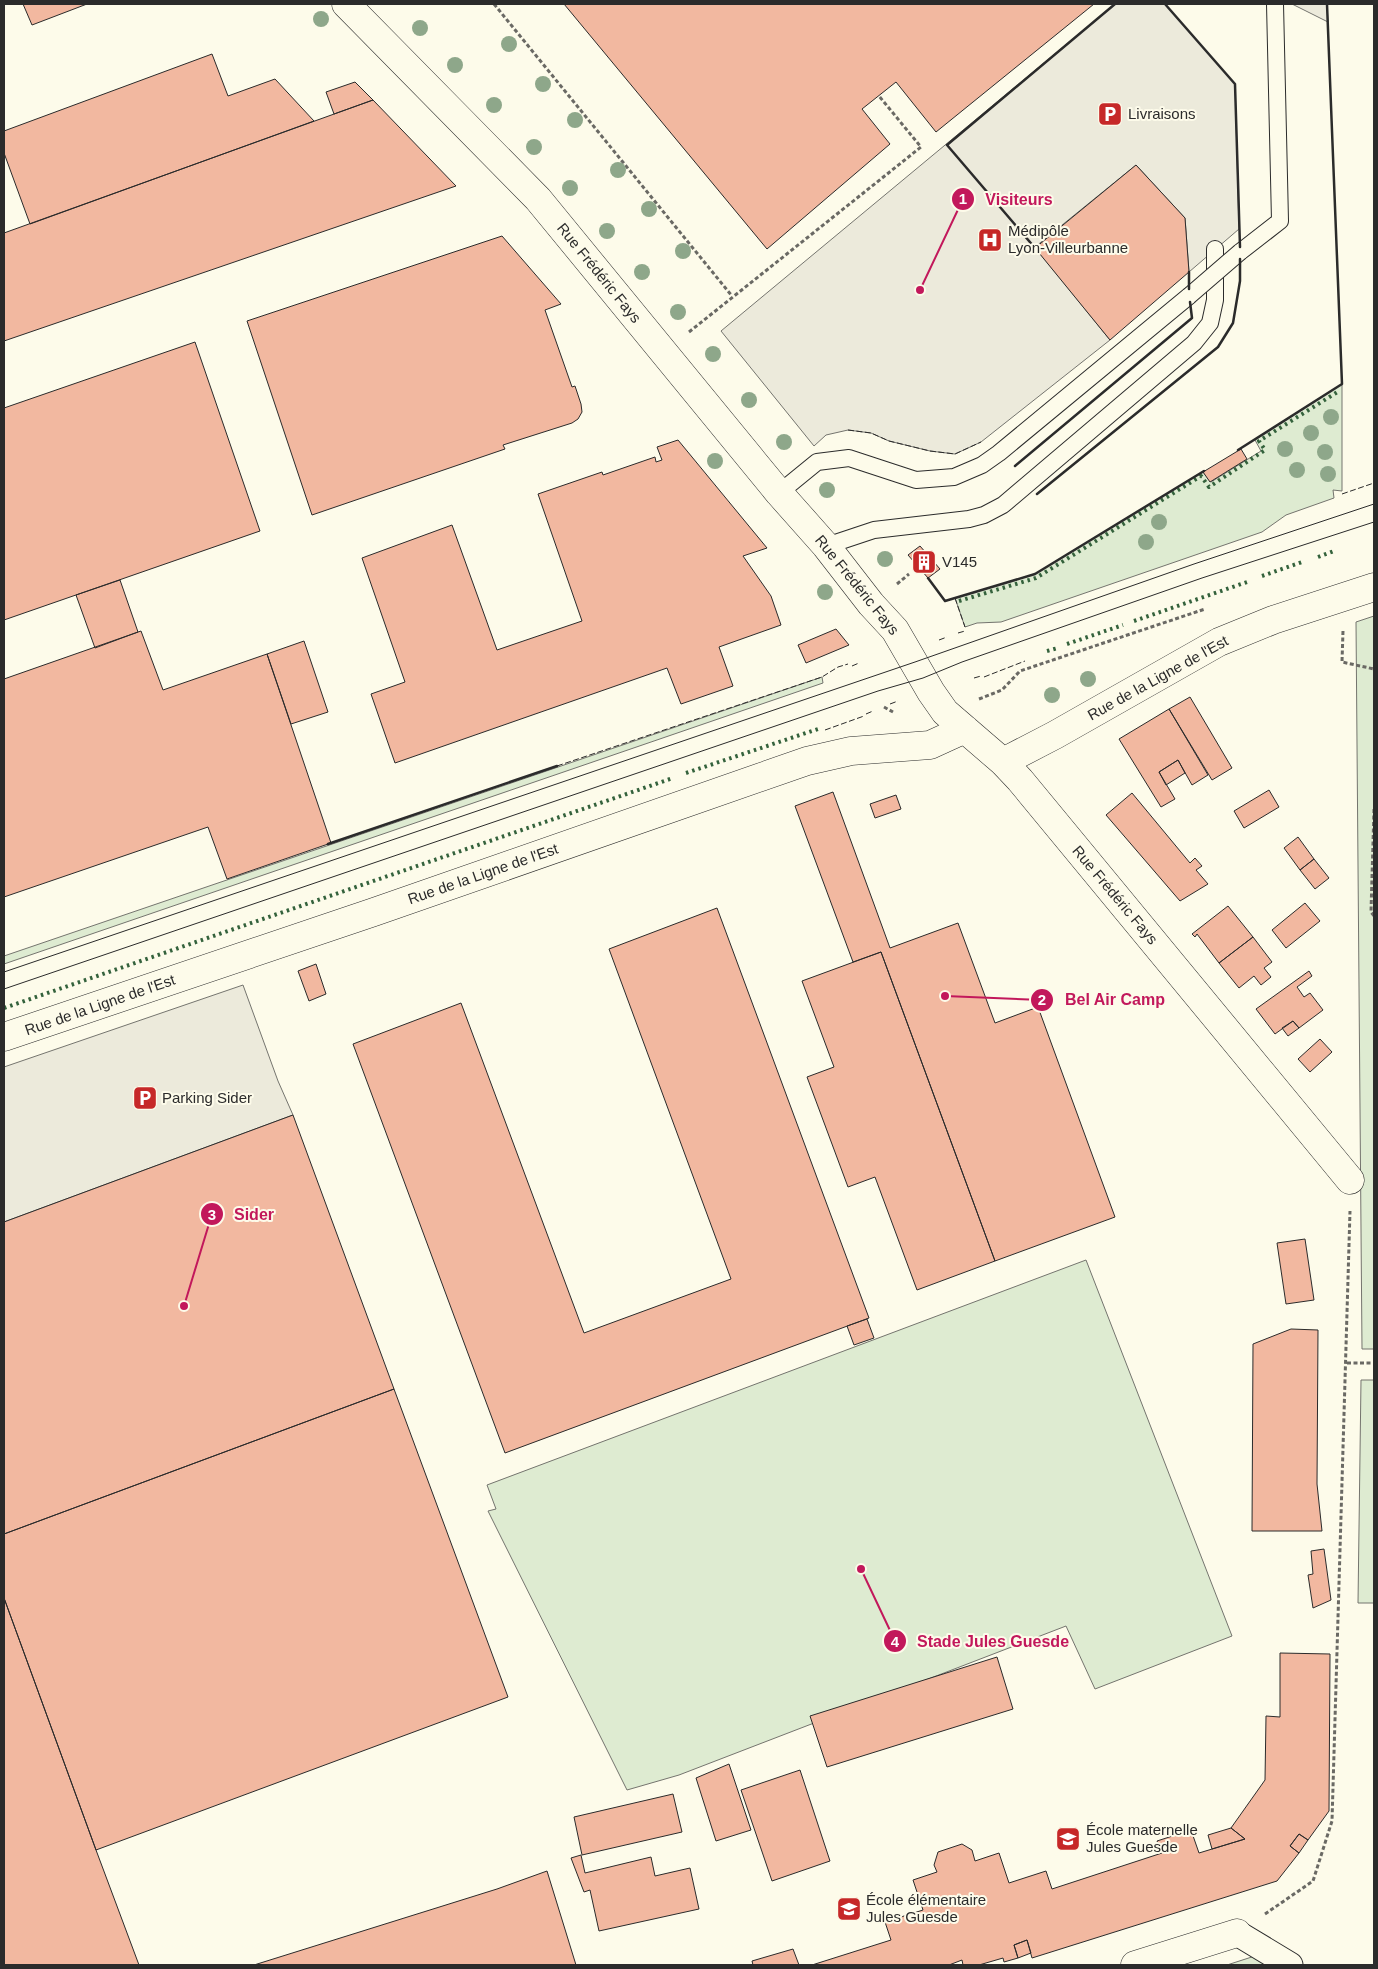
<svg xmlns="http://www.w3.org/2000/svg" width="1378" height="1969" font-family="Helvetica,sans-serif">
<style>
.green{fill:#deebd1;stroke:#74746e}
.parking{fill:#eceadb;stroke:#74746e}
.building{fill:#f2b8a0;stroke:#2b2b2b}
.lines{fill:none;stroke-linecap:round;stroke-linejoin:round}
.service-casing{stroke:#2b2b2b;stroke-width:18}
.pedestrian-casing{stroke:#2b2b2b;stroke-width:27}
.minor-casing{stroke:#2b2b2b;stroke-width:29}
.path{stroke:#6a6964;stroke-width:3;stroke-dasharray:4 2.5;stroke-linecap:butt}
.service{stroke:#fdfbea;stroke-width:16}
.pedestrian{stroke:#fdfbea;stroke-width:25}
.minor{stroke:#fdfbea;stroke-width:28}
.tram{stroke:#2b2b2b;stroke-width:1}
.service-bridge-casing{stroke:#2b2b2b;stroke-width:18;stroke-linecap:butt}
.service-bridge{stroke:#fdfbea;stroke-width:16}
.hedge{stroke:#34623c;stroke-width:4;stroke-dasharray:2.5 4;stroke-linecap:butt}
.fence{stroke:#2b2b2b;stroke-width:1;stroke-dasharray:6 2.5;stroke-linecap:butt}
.wall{stroke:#2b2b2b;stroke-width:2.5}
.tree{fill:#8ea78a}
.labels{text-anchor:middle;stroke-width:4;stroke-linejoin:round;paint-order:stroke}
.poi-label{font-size:15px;fill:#2b2b2b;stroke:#fdfbea;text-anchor:start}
.street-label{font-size:15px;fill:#2b2b2b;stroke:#fdfbea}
.leader{fill:none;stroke:#c2185b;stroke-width:2}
.callout-dot{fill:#c2185b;stroke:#fdfbea;stroke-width:2}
.mark-label{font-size:15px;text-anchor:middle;font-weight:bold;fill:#fff}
.callout-label{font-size:16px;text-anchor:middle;font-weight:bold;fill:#c2185b;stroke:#fdfbea;stroke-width:4;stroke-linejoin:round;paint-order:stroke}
</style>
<rect width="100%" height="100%" fill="#fdfbea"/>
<path class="green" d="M1342,384V491L1333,490L1334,498L1286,515L1262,532L1001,622L977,623L965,627L955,598L1035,574L1203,472L1211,482L1261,451L1255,440Z
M1374,616V1349H1362L1356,622Z
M822,677L823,683L4,964V956Z
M1086,1260L1232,1636L1095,1689L1066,1626L679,1775L627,1790L488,1511L496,1509L487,1485Z
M1361,1380H1374V1603H1358Z
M1261,1954L1278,1965H1227Z"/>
<path class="parking" d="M1115,4H1165L1235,84L1239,229L1189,272L1185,218L1136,165L1035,247L1110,340L981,442L955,454L930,451L889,441L871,433L848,430L826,435L814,446L721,331Z
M1292,4H1327L1328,22Z
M243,985L278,1081L293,1115L4,1222V1067Z"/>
<path class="building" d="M23,4H87L32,25Z
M564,4H1094L936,132L896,82L862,109L890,144L767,249Z
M212,54L228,96L275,79L314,121L30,224L4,153V131Z
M355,82L373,100L334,114L326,92Z
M373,100L456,186L4,341V233Z
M1136,165L1185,218L1189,272L1110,340L1035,248Z
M502,236L561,304L545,310L572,387L575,386L581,404L582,412L578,419L572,423L503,445L505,449L312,515L247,321Z
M195,342L260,531L4,620V408Z
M678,440L767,548L743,556L771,596L781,625L719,647L733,686L681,704L667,668L395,763L371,694L405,682L362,558L452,525L497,650L582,621L538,494L602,472L603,475L655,457L656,462L662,460L657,447Z
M1241,449L1247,459L1210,482L1203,472Z
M920,546L940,569L928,578L908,555Z
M120,580L138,632L95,648L76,595Z
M836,629L849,645L806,663L798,645Z
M141,631L163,690L267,654L331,843L227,879L208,827L4,897V679Z
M304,641L328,712L291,724L267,654Z
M1190,697L1232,768L1212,780L1169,709Z
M1169,709L1208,775L1192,785L1178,760L1159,772L1175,799L1161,807L1119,739Z
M1178,760L1185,773L1166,785L1159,772Z
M1269,790L1279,807L1244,828L1234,811Z
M833,792L890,948L958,923L995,1023L1038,1007L1115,1217L995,1261L881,952L853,962L795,806Z
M1132,793L1190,863L1195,858L1202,866L1196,870L1208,884L1180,901L1106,815Z
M896,795L901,809L875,818L870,804Z
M1298,837L1314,859L1300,870L1284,848Z
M1314,859L1329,878L1315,889L1300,870Z
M1305,903L1320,921L1286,948L1272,930Z
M1228,906L1253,937L1219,963L1197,934L1195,937L1192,934Z
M717,908L869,1318L505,1453L353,1044L461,1003L584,1333L731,1279L609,949Z
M1253,937L1272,962L1264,968L1271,977L1261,985L1254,976L1239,988L1219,963Z
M881,952L995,1261L917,1290L875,1177L848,1187L807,1077L834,1067L802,981Z
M316,964L326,994L309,1001L298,971Z
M1309,971L1312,976L1297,987L1304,997L1310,993L1323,1010L1299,1028L1293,1021L1275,1034L1256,1009Z
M1293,1021L1299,1028L1288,1036L1282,1028Z
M1320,1039L1332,1052L1310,1072L1298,1059Z
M293,1115L394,1389L4,1534V1222Z
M1305,1239L1314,1300L1286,1304L1277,1243Z
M867,1319L874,1338L854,1345L847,1326Z
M1291,1329L1318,1330L1317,1484L1322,1531H1252L1253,1344Z
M394,1389L508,1697L96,1850L4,1598V1534Z
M1324,1549L1331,1600L1313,1608L1308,1575L1313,1574L1311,1551Z
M4,1598L96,1850L139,1965H4Z
M1280,1653L1330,1654L1329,1811L1308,1840L1299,1834L1290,1846L1299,1853L1277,1881L1032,1958L1027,1940L1014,1945L1018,1958L1004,1962L1003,1958L979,1965H963L962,1960L949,1965H812L891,1940L885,1922L923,1910L913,1880L937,1872L934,1865L938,1852L962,1844L972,1850L975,1861L999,1853L1009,1883L1046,1871L1052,1889L1162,1853L1157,1841L1191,1830L1199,1853L1245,1839L1231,1828L1265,1780L1266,1716L1280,1717Z
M997,1657L1013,1709L827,1767L810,1716Z
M729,1764L751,1830L716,1841L696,1778Z
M800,1770L830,1861L772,1881L741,1790Z
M673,1794L682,1832L582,1855L574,1817Z
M1231,1828L1245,1839L1212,1849L1208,1835Z
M1299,1834L1308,1840L1299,1853L1290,1846Z
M581,1855L585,1873L651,1857L655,1876L690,1868L699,1909L599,1931L590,1890L584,1892L571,1858Z
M547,1871L576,1965H254L497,1889Z
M1027,1940L1031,1953L1018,1958L1014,1945Z
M793,1949L799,1965H753L752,1961Z"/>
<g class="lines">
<defs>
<path id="service" d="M1240,252L1280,221L1275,4
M779,493L817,462L849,458L916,480L954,477L982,465L999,453L1189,296
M826,546L874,530L969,519L984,515L1003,505L1194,343L1210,323L1215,300V249"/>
<path id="pedestrian" d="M1237,1933L1290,1965"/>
<path id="minor" d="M346,4L538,199L779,493L826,546L871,604L895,630L931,692L945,712L1003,762L1020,780L1350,1180
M1003,762L1055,735L1219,642L1273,620L1374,587
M4,1037L374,912L807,761L851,751L930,745L965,729
M1135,1965L1237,1933"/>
</defs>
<use href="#service" class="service-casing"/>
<use href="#pedestrian" class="pedestrian-casing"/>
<use href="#minor" class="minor-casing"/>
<path class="path" d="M494,4L732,296
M689,332L921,147L879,96
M897,584L909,574
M1343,631L1342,662L1374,669
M979,699L1002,690L1020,671L1205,609
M884,707L893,712
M1374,809L1371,912L1374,916
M1347,1363H1374
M1265,1914L1313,1881L1332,1821L1350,1211"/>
<use href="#service" class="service"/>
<use href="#pedestrian" class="pedestrian"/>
<use href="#minor" class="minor"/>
<path class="tram" d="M4,972L915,662L1194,564L1374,504
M4,989L878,691L923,678L962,662L1202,578L1374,522"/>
<defs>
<path id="service-bridge" d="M1189,296L1240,252"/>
</defs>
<use href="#service-bridge" class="service-bridge-casing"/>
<use href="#service-bridge" class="service-bridge"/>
<path class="hedge" d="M1318,557L1334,551
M1262,576L1302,562
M959,601L1036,578L1201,476L1209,487L1265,450L1259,441L1339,391
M1134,621L1250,581
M1067,644L1123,625
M1047,651L1058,648
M686,773L821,728
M4,1008L673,778"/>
<path class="fence" d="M848,430L871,433L889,441L930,451L955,454L981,442
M1342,494L1374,483
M955,598L965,627
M958,633L965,631
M939,640L947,637
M852,666L859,663
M984,677L1025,661
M974,678L981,676
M890,704L898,701
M866,714L873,711
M825,730L864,716
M557,766L822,677L838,667L848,664"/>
<path class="wall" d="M1165,4L1235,84L1240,247
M1035,248L947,145L1115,4
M1189,272V289
M1238,450L1342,384L1327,4
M1015,466L1192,318L1190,302
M1037,494L1218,347L1233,323L1240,281V259
M928,578L945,601L1035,574L1204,471
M328,844L557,766"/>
</g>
<g class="tree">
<circle cx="321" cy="19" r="8"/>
<circle cx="420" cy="28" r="8"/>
<circle cx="509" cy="44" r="8"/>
<circle cx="455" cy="65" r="8"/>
<circle cx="543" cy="84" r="8"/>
<circle cx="494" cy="105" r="8"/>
<circle cx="575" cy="120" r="8"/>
<circle cx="534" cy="147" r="8"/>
<circle cx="618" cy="170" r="8"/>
<circle cx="570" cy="188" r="8"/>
<circle cx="649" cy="209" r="8"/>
<circle cx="607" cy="231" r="8"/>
<circle cx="683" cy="251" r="8"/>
<circle cx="642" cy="272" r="8"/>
<circle cx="678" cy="312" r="8"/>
<circle cx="713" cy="354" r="8"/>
<circle cx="749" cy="400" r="8"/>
<circle cx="1331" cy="417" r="8"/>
<circle cx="1311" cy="433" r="8"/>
<circle cx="784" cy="442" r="8"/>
<circle cx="1285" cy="449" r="8"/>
<circle cx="1325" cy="452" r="8"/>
<circle cx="715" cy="461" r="8"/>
<circle cx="1297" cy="470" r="8"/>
<circle cx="1328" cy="474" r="8"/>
<circle cx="827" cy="490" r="8"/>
<circle cx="1159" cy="522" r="8"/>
<circle cx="1146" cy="542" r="8"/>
<circle cx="885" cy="559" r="8"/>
<circle cx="825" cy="592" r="8"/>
<circle cx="1088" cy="679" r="8"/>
<circle cx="1052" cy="695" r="8"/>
</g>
<defs>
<symbol id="parking-square" viewBox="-11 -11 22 22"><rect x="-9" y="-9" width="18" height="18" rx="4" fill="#c62828" stroke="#fdfbea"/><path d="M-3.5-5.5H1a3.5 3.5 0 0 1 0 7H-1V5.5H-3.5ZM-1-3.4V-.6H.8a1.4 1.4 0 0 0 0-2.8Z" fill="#fff"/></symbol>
<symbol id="hospital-square" viewBox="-11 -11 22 22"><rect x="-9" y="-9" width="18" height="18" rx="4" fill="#c62828" stroke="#fdfbea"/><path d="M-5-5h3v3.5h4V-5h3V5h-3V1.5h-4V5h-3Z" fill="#fff"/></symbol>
<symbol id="building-square" viewBox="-11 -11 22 22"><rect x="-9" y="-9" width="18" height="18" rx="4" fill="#c62828" stroke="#fdfbea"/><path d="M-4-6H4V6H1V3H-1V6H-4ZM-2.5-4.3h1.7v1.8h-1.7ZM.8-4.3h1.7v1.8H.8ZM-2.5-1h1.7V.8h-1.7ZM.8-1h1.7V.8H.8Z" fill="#fff"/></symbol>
<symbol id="school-square" viewBox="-11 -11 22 22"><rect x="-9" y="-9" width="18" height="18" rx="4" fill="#c62828" stroke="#fdfbea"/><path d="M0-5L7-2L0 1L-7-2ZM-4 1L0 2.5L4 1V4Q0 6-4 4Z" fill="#fff"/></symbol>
</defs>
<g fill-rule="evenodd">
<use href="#parking-square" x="1096" y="100" width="28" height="28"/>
<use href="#hospital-square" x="976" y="226" width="28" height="28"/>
<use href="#building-square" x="910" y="548" width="28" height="28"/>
<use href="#parking-square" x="131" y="1084" width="28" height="28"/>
<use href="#school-square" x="1054" y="1825" width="28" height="28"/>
<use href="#school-square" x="835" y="1895" width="28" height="28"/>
</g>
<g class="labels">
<g class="poi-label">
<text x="1128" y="119">Livraisons</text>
<text x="1008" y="236">Médipôle<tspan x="1008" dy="17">Lyon-Villeurbanne</tspan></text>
<text x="942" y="567">V145</text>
<text x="162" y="1103">Parking Sider</text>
<text x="1086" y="1835">École maternelle<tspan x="1086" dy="17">Jules Guesde</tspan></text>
<text x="866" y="1905">École élémentaire<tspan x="866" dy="17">Jules Guesde</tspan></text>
</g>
<g class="street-label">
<text transform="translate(599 273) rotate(51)" y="5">Rue Frédéric Fays</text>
<text transform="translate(857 585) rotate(51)" y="5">Rue Frédéric Fays</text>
<text transform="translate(1158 678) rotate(-29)" y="5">Rue de la Ligne de l'Est</text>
<text transform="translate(483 874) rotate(-19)" y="5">Rue de la Ligne de l'Est</text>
<text transform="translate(1115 895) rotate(50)" y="5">Rue Frédéric Fays</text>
<text transform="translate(100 1005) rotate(-19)" y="5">Rue de la Ligne de l'Est</text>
</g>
</g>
<path class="leader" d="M920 290L963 199M945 996L1042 1000M184 1306L212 1214M861 1569L895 1641"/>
<g class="callout-dot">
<circle cx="920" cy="290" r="5"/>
<circle cx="945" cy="996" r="5"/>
<circle cx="184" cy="1306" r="5"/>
<circle cx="861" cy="1569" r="5"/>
<circle cx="963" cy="199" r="12"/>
<circle cx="1042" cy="1000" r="12"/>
<circle cx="212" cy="1214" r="12"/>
<circle cx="895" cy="1641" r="12"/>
</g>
<g class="mark-label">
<text x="963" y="204">1</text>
<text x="1042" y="1005">2</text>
<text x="212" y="1220">3</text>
<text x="895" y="1647">4</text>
</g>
<g class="callout-label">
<text x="1019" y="205">Visiteurs</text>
<text x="1115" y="1005">Bel Air Camp</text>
<text x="254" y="1220">Sider</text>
<text x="993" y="1647">Stade Jules Guesde</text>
</g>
<rect width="1378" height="1969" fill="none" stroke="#2b2b2b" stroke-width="10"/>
</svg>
